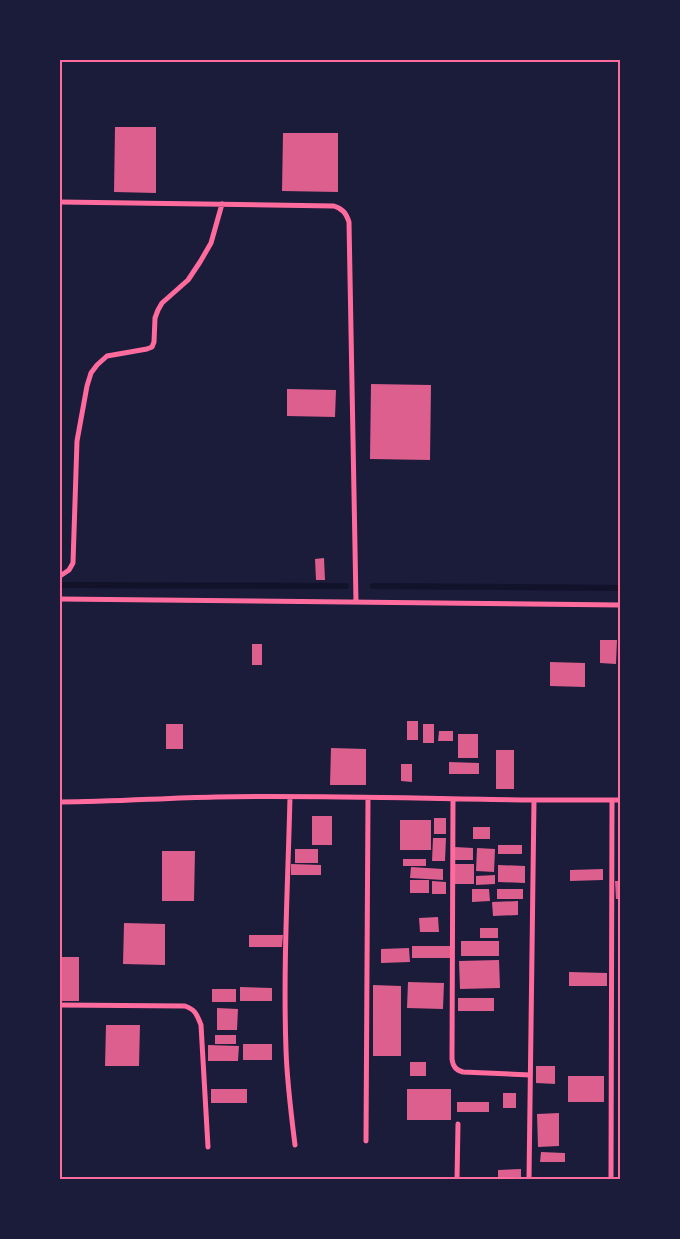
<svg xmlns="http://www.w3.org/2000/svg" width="680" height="1239" font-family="'Crimson Pro',serif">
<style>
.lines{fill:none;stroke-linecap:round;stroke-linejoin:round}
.stream{stroke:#12122b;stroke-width:6}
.building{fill:#dd5f8e}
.minor{stroke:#ff6b9d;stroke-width:5}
.neatline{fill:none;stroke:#ff6b9d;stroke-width:2}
</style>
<rect width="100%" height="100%" fill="#1b1b3a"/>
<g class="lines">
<path class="stream" d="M60,585L346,586
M373,586L620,588"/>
</g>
<path class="building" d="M115,127H156V193L114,192Z
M283,133H338V192L282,191Z
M371,384L431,385L430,460L370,459Z
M287,389L336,390L335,417L287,416Z
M324,558L325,580H316L315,559Z
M600,640H617L616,664L600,663Z
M252,644H262V665H252Z
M550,662L585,663V687L550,686Z
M407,721H418V740H407Z
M166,724H183V749H166Z
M423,724H434V743H423Z
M439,731H453V741H438Z
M458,734H478V758H458Z
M331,748L366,749V785H330Z
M496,750H514V789H496Z
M449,762L479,763V774H449Z
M401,764H412V782L401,781Z
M312,816H332V845H312Z
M434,818H446V834H434Z
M400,820H431V850H400Z
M473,827H490V839H473Z
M433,838H446L445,861H432Z
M498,845H522V854H498Z
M455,847L473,848V860H455Z
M477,848L495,849L494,872L476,871Z
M295,849H318V863H295Z
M162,851H195L194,901H162Z
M403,859H426V866H403Z
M291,864L321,865V875H291Z
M455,864H474V884H455Z
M498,865L525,866V883L498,882Z
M411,867L443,869V880L410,878Z
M603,869V880L570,881V870Z
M495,875V884L476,885V876Z
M410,880H429V893H410Z
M432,881L446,882V894H432Z
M615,881H620V899H616Z
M472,889H489L490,901L472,902Z
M497,889H523V899H497Z
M518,901V915L493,916L492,902Z
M438,917L439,932H420L419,918Z
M124,923L165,924V965L123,964Z
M480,928H498V938H480Z
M249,935H283L282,947H249Z
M461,941H499V956H461Z
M412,946H452V958H412Z
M409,948L410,962L381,963V949Z
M60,957H79V1001H60Z
M499,960L500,988L460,989L459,961Z
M569,972L607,973V986H569Z
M408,982L444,983L443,1009L407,1008Z
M373,985L401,986V1056H373Z
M240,987L272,988V1001H240Z
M212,989H236V1002H212Z
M458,998H494V1011H458Z
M217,1008L238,1009L237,1030H217Z
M106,1025H140L139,1066H105Z
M215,1035H236V1044H215Z
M243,1044H272V1060H243Z
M208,1045L239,1046L238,1061H208Z
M410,1062H426V1076H410Z
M536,1066H555V1084L536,1083Z
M568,1076H604V1102H568Z
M211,1089H247V1103H211Z
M407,1089H451V1120H407Z
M503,1093H516V1108H503Z
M457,1102H489V1112H457Z
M559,1113V1146L538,1147L537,1114Z
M541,1152L565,1153V1162H540Z
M521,1169V1179H498V1170Z
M405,1177H425V1179H405Z"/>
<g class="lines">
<path class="minor" d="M60,202L334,206C343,209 346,213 349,222L356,602
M60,576L69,570L73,563L77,441L87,386L91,373L97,365L107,356L147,349L152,347L154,342L155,318L158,310L162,303L188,280L200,262L211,243L222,204
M60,599L620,605
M290,797C288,881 283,966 286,1050C287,1082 291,1113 295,1145
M453,799L452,1059C453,1067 456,1070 463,1072L530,1075
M534,800H620
M60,802C112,802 164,798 215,797C321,795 428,799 534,800L529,1179
M60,1005L185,1006C196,1010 197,1015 201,1025L208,1147
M366,1141L368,798
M457,1179L458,1124
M611,1179L612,800"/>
</g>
<rect width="680" height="1239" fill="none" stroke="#1b1b3a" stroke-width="122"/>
<rect x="61" y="61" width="558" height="1117" class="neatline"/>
</svg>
